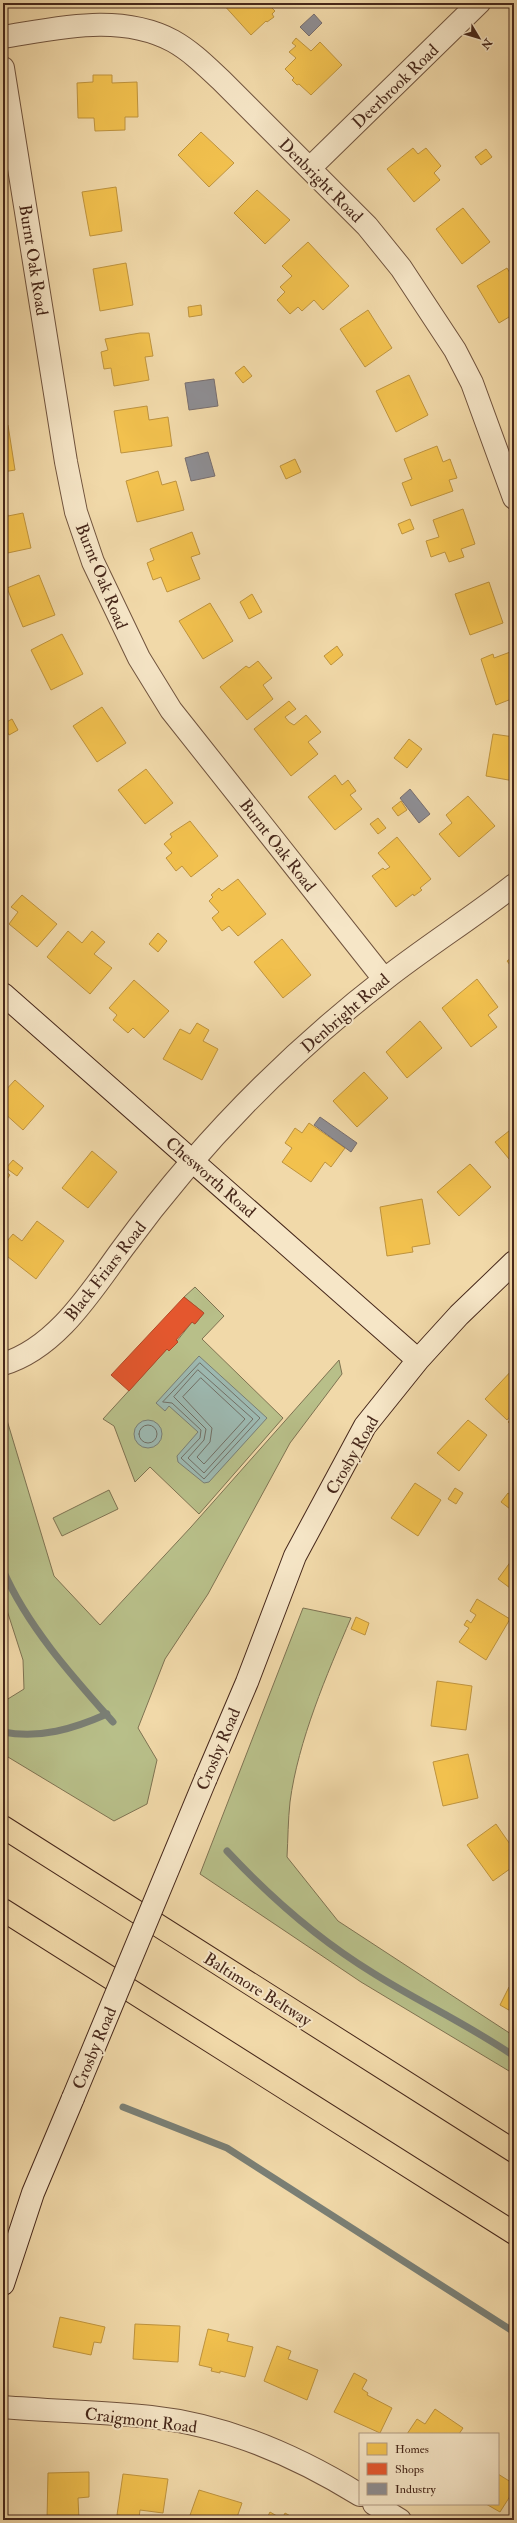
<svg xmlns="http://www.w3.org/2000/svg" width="517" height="2523" font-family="'IM FELL Double Pica',serif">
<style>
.green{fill:#b8bf89;stroke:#7f7352}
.water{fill:#9db9b1;stroke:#7a7f75}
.homes{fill:#f2c14e;stroke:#be933e}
.shops{fill:#e4572e;stroke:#b54928}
.industry{fill:#8d8d92;stroke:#786e6e}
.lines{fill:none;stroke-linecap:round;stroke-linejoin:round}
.shore{stroke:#727066;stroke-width:1}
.stream{stroke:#7a7f75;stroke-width:7}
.street-casing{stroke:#71543e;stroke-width:24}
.secondary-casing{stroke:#46271a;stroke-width:24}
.highway-casing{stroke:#46271a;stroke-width:24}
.street{stroke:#f6e6c7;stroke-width:22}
.secondary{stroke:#f6e6c7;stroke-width:22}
.highway{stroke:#f1d9a9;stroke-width:22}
.secondary-bridge-casing{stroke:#46271a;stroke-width:24;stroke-linecap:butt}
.secondary-bridge{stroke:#f6e6c7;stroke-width:22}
.labels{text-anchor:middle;stroke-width:4;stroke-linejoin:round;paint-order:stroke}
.street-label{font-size:17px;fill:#46271a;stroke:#f6e6c7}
</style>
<rect width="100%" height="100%" fill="#f1d9a9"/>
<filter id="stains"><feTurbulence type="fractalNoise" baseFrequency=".005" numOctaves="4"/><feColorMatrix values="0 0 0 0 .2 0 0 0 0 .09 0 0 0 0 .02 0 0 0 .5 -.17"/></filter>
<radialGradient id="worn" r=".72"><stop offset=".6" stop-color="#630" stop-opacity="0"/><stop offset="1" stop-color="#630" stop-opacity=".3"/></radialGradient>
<path class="green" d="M195,1287L224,1316L202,1339L283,1418L199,1514L150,1467L135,1482L114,1426L103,1419L167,1349L169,1351L192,1322L195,1324L204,1313L184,1297Z
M339,1360L342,1374L290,1443L208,1594L165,1659L138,1728L157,1760L147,1804L114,1821L3,1754V1702L24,1689L23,1660L3,1598V1407L54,1576L100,1625L191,1527Z
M109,1490L118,1509L62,1536L53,1518Z
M303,1608L351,1618C327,1674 298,1741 290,1802C288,1820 288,1839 287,1857L338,1921L514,2036V2074L361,1982L200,1874Z"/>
<path class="water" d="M199,1356L267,1418L209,1482L204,1483L178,1462L177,1456L198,1432L169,1406L165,1411L156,1403Z
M134 1434a14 14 0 1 1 28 0a14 14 0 1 1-28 0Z"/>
<path class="homes" d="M222,3H267L275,11L272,14L274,17L267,22L266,21L251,35Z
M296,38L311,51L320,42L342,65L311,95L299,84L297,85L292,80L294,78L285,69L296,58L289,52L296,46L292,43Z
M93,75H112V83L137,82L138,117H125V130L95,131L94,118H78L77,83L93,82Z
M201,132L234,163L209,187L178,155Z
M413,148L418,154L426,148L441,166L434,173L440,180L414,202L387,169Z
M486,149L492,157L481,165L475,157Z
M116,187L122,231L90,236L82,192Z
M257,190L290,220L265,244L234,213Z
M463,208L490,242L462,264L436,229Z
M308,242L349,286L323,310L314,300L302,311L298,307L290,314L277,300L285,292L280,287L292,276L282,266Z
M126,263L133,305L100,311L93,269Z
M507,268L514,280V314L499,323L477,286Z
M201,305L202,315L189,317L188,307Z
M368,310L392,348L365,367L340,329Z
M140,333H149L153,356L145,357L149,380L114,386L111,368L104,369L101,352L108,350L105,339Z
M244,366L252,376L243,383L235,373Z
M409,375L428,415L396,432L376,391Z
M3,387L6,406H3Z
M147,406L149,420L168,417L172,446L121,453L114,411Z
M8,425L15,470L3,472V426Z
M437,446L443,462L450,459L457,478L449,480L453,491L411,506L402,483L412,479L404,459Z
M295,459L301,472L286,479L280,466Z
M158,471L162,485L176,481L184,510L137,522L126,481Z
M3,507H6L8,516L23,513L31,548L3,554Z
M463,509L475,544L461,549L464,557L449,562L445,552L431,557L426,541L439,537L433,520Z
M410,519L414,529L402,534L398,524Z
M192,532L200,554L191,557L200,579L167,592L161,577L153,580L147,563L154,560L150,549Z
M39,575L55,615L23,627L7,588Z
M489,582L503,623L470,635L455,594Z
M252,594L262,612L249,619L240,602Z
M210,603L233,641L203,659L179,621Z
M62,634L83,674L51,690L31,650Z
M337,646L343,655L331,665L324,656Z
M513,651L514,698L496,705L481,659L493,654L494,658Z
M258,661L272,678L263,685L273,699L247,720L220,687L246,666L249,668Z
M289,701L296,709L285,717L289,722L294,725L306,715L321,732L308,742L318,754L291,776L254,729Z
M102,707L126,743L97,762L73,726Z
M12,719L18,730L9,735L3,724Z
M493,734L514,737V781L486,776Z
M409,739L422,749L407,768L394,758Z
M146,769L173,803L145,824L118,790Z
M335,775L342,785L348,780L356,791L350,795L362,809L335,830L308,797Z
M468,796L495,826L459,857L439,834L452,823L446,815Z
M401,801L407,810L398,816L392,808Z
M378,818L386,828L378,834L370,824Z
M190,821L218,856L191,877L182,866L176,871L166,858L172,853L164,844L172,837L170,834Z
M397,837L431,879L420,888L422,890L414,896L413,894L396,907L372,876L383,868L385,870L390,867L378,853Z
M238,879L266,914L238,936L229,926L222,931L212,918L219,912L209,901L213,897L211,895L219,888L222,891Z
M22,895L57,924L37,947L9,924L18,912L11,907Z
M68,931L82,943L92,931L105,942L94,954L112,968L90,994L47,957Z
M158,933L167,941L158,952L149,944Z
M282,939L311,975L283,998L254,962Z
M514,956V970L507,961Z
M477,979L498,1007L488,1015L497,1027L471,1047L442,1008Z
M134,980L169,1011L144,1038L133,1028L128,1033L113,1020L117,1015L109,1008Z
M420,1021L442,1048L407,1078L386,1052Z
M197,1023L209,1030L203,1041L218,1049L202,1080L163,1059L180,1029L190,1034Z
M364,1072L388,1098L357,1127L333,1101Z
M15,1080L44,1106L23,1130L3,1112V1093Z
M309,1123L345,1148L331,1167L325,1162L311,1182L282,1162L292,1148L285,1143L295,1128L302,1133Z
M514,1127V1165L495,1142Z
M92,1151L117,1172L88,1208L62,1188Z
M13,1160L23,1168L17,1176L6,1168Z
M470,1164L491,1187L459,1216L437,1192Z
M3,1169L10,1175L3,1185Z
M422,1199L430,1244L412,1247L413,1252L387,1256L380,1207Z
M37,1221L64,1241L36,1279L3,1253V1246L13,1234L22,1241Z
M514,1368V1412L507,1420L485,1399Z
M514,1416V1428L508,1422Z
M468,1420L487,1435L459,1471L437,1453Z
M415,1483L441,1500L418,1536L391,1518Z
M455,1488L463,1493L456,1504L448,1499Z
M508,1493L514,1497V1512L501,1502Z
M514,1557V1591L498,1579Z
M477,1599L510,1619L486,1660L459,1642L469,1628L464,1625L467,1620L471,1623L476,1615L470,1611Z
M356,1617L369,1623L365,1635L351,1629Z
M437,1681L472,1686L466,1730L431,1726Z
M468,1754L478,1798L443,1806L433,1762Z
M496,1824L514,1850V1866L493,1881L467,1845Z
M509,1987L514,1991V2013L500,2005Z
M60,2317L105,2327L101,2343L94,2342L91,2355L53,2347Z
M135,2324L180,2326L178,2362L133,2359Z
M208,2329L229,2334L227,2341L253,2347L245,2377L220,2371V2373L211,2371L212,2368L199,2365Z
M277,2346L291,2351L288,2359L318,2370L307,2400L264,2381Z
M354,2373L367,2380L362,2389L368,2393L367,2395L392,2408L380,2433L334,2412Z
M435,2409L463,2428L459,2434H407L417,2419L425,2424Z
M89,2472V2497L78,2498L79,2520H47L48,2473Z
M123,2474L168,2479L163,2513L140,2510L139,2518L117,2515Z
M498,2474L514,2484V2490L500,2512L486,2504H498Z
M199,2490L242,2503L236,2520H196L189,2518Z
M270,2512L282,2519L285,2513L294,2518L293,2520H266Z"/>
<path class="shops" d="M184,1297L204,1313L195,1324L192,1322L176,1340L178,1342L169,1351L167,1349L129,1391L111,1375Z"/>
<path class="industry" d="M314,14L322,23L309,36L300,27Z
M214,379L218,406L189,410L185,383Z
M208,452L215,476L191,481L185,458Z
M410,789L430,814L419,823L400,798Z
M320,1117L357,1143L351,1152L314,1125Z"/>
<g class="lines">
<path class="shore" d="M200,1363L260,1418L204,1479L181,1458L200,1438L201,1430L172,1403L163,1402Z
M198,1370L253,1419L204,1473L188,1458L204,1440L206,1429L174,1397Z
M201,1378L245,1419L204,1464L197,1457L210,1442L212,1428L183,1397Z
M139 1434a9 9 0 1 1 18 0a9 9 0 1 1-18 0Z"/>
<path class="stream" d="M3,1570C27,1626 73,1677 113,1722
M3,1732C40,1739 73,1729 107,1714
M227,1851C270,1897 319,1940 373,1973C419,2002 469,2025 514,2056
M123,2107L227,2148L514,2332"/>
<defs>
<path id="street" d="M3,37C60,28 120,13 173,41C191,51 206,66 221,80L367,226L401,268L455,350L472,383L514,498
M3,68L66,462L76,512L93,562L139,658L171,710L384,979
M310,168L479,3
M3,1364C57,1348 92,1290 123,1248C197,1147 287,1055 385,979C427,946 472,918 514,885
M3,2407C52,2411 102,2412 151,2417C226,2425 297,2456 360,2495
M374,2504L400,2520"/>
<path id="secondary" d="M3,994L418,1360
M206,1778L247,1682L295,1556L365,1426L418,1360L459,1315L514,1262
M3,2284L33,2193L73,2098"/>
<path id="highway" d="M3,1827L514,2151
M3,1910L514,2233"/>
</defs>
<use href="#street" class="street-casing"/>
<use href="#secondary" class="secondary-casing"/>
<use href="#highway" class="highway-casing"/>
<use href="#street" class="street"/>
<use href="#secondary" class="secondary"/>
<use href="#highway" class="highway"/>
<defs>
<path id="secondary-bridge" d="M73,2098L206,1778"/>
</defs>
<use href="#secondary-bridge" class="secondary-bridge-casing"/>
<use href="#secondary-bridge" class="secondary-bridge"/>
</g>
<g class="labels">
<g class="street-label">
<text transform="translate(395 86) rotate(-44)" y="6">Deerbrook Road</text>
<text transform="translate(321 180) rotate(45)" y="6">Denbright Road</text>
<text transform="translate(34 260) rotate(81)" y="6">Burnt Oak Road</text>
<text transform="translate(102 576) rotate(68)" y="6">Burnt Oak Road</text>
<text transform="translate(278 845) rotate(52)" y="6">Burnt Oak Road</text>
<text transform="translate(345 1013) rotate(-41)" y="6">Denbright Road</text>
<text transform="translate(211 1177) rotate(41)" y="6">Chesworth Road</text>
<text transform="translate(105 1271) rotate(-52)" y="6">Black Friars Road</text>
<text transform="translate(352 1455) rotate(-60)" y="6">Crosby Road</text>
<text transform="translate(218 1749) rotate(-67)" y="6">Crosby Road</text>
<text transform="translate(258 1989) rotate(32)" y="6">Baltimore Beltway</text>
<text transform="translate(94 2048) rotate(-67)" y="6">Crosby Road</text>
<text transform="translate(141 2420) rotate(7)" y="6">Craigmont Road</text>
</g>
</g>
<rect width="517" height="2523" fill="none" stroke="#f1d9a9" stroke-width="16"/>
<rect x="4" y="4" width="509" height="2515" fill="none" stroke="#46271a" stroke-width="2"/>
<rect x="8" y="8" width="501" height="2507" fill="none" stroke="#46271a"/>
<rect x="359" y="2433" width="140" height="72" fill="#f6e6c7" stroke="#b09a82"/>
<rect x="367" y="2443" width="20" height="12" fill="#f2c14e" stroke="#b09a82"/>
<text x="395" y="2453" font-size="12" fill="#46271a">Homes</text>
<rect x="367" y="2463" width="20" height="12" fill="#e4572e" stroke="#b09a82"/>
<text x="395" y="2473" font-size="12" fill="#46271a">Shops</text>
<rect x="367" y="2483" width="20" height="12" fill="#8d8d92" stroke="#b09a82"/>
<text x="395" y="2493" font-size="12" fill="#46271a">Industry</text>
<g transform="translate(479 38) rotate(128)" stroke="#f6e6c7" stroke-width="3" paint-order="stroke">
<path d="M0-3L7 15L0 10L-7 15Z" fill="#46271a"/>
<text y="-6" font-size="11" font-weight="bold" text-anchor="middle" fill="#46271a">N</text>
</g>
<rect width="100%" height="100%" filter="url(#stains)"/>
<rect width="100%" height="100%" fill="url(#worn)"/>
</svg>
